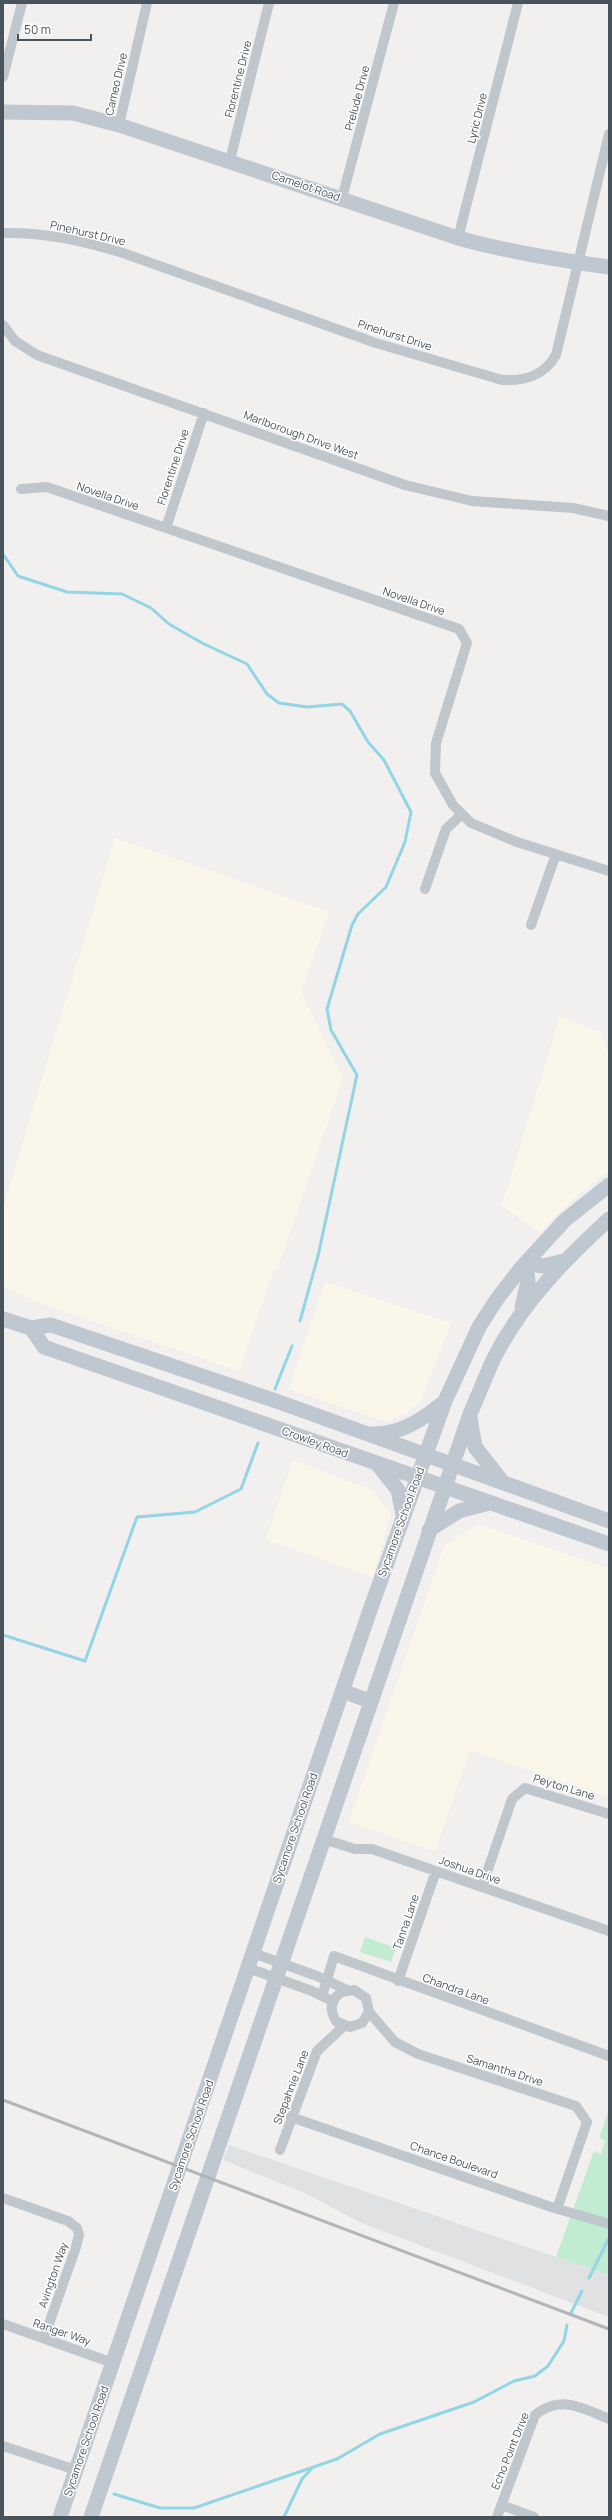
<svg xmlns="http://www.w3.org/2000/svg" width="612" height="2520" font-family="Manrope,sans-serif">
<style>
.commercial{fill:#fbf6ea}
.airport{fill:#dfe1e3}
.green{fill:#c1ecd1}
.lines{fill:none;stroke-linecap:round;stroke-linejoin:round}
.stream{stroke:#92d5e5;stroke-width:3}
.street{stroke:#bfc7cd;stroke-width:10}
.secondary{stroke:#bfc8d1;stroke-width:15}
.rail{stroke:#b2b5b9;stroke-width:3}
.labels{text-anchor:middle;stroke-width:3;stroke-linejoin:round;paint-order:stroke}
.street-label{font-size:11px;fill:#49535b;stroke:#fff}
</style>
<rect width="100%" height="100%" fill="#f2efef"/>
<path class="commercial" d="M115,838L329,912L301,992L343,1078L277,1270L274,1269L239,1371L46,1305L3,1286V1208Z
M560,1017L601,1032L609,1055V1171L575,1197L539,1233L502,1205Z
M325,1282L451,1323L421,1400L406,1414L388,1422L289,1389Z
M293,1460L372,1490L391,1514L373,1577L266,1540Z
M479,1524L609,1569V1797L470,1750L435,1851L349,1822L444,1546Z"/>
<path class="airport" d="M229,2145L609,2275V2317L359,2222L307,2194L223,2160Z"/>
<path class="green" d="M365,1937L396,1948L391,1962L360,1952Z
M609,2109V2275L556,2257L594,2151L601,2154L605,2141L599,2138Z"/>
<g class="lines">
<path class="stream" d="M3,554L18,576L67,592L122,594L151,608L169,624L202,643L247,664L267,694L279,703L307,707L342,704L350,711L368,742L384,760L411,812L405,842L386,887L358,914L352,925L327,1009L331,1030L357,1075L318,1256L300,1321
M275,1389L292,1346
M3,1635L85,1661L137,1517L195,1512L241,1489L258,1443
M589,2278L609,2238
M571,2313L582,2291
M114,2494L160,2508H194L337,2459L380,2434L474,2402L514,2381L535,2376L548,2366L564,2341L567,2325
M284,2517L302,2479L313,2467"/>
<path class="street" d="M3,77L22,3
M119,125L147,3
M230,160L269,3
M342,198L394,3
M3,233C45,232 83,241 123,253L376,343L502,380C525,381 544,376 556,355L609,134
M458,238L518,3
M3,325L15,341L37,355L405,485L472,501L573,508L609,516
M21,489L47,487L459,629L467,643L436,743L435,773L453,805L471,823L517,842L609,871
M166,528L204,413
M425,889L446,829L462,814
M531,925L556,854
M323,1839L355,1849H372L609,1931
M482,1887L512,1799L525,1788L609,1814
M253,1953L317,1976L347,1990
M248,1968L312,1991L328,1999
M398,1981L436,1871
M322,1996L334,1956L609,2056
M369,2012L362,2023L350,2027L337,2022C329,2011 330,2001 341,1992L354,1990L366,1998L369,2012L395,2042L418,2054L576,2106L587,2122L557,2209
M291,2117L551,2207L609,2224
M280,2150L317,2051L344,2026
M3,2198L68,2221L77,2228L79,2235L76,2247L44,2338
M3,2324L113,2363
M3,2446L76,2470
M501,2505L534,2517
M497,2517L535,2415C560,2394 583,2408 609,2419"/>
<path class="secondary" d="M3,112L73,113L119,125L458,238C508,252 558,260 609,267
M522,1307L528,1281L526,1263L543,1266L564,1261
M3,1319L31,1328L51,1325L279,1402L609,1521
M31,1328L44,1347L609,1544
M470,1418L475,1447L501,1480
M373,1434C402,1434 423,1419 444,1402
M379,1466L398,1490L403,1515
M429,1530L459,1511L489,1503
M342,1691L370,1701
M60,2517L369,1613L445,1401L479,1327L497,1299L521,1268L565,1220L609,1185
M91,2517L470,1414C478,1396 485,1378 493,1360C521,1304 564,1260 609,1219"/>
<path class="rail" d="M3,2100L609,2329"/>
</g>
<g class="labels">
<g class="street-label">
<text transform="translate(238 79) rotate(-76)" y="4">Florentine Drive</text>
<text transform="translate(116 84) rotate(-77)" y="4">Cameo Drive</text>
<text transform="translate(357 98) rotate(-75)" y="4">Prelude Drive</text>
<text transform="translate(477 118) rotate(-76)" y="4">Lyric Drive</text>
<text transform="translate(306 186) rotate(19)" y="4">Camelot Road</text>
<text transform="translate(88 233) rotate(13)" y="4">Pinehurst Drive</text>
<text transform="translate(395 335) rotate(18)" y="4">Pinehurst Drive</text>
<text transform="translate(301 435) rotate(20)" y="4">Marlborough Drive West</text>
<text transform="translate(173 467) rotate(-72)" y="4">Florentine Drive</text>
<text transform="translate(108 496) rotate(19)" y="4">Novella Drive</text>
<text transform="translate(414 601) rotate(19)" y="4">Novella Drive</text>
<text transform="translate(315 1442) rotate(20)" y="4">Crowley Road</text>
<text transform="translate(401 1522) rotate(-70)" y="4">Sycamore School Road</text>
<text transform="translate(564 1787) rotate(17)" y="4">Peyton Lane</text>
<text transform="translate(295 1828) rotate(-71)" y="4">Sycamore School Road</text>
<text transform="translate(470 1870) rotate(19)" y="4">Joshua Drive</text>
<text transform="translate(406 1922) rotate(-71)" y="4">Tanna Lane</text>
<text transform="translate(456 1989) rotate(20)" y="4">Chandra Lane</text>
<text transform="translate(505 2070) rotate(18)" y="4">Samantha Drive</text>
<text transform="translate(291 2087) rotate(-69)" y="4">Stepahnie Lane</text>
<text transform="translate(191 2135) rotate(-71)" y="4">Sycamore School Road</text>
<text transform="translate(454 2160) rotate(19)" y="4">Chance Boulevard</text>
<text transform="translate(53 2275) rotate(-71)" y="4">Avington Way</text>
<text transform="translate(62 2332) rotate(19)" y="4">Ranger Way</text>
<text transform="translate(86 2441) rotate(-71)" y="4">Sycamore School Road</text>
<text transform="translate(510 2451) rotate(-68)" y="4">Echo Point Drive</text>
</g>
</g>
<rect width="612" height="2520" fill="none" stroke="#49535b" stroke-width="8"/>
<path d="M18 34v6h73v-6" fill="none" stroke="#49535b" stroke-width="2"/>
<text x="24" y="34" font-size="12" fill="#49535b" stroke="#ffffff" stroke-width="3" paint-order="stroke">50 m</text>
</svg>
